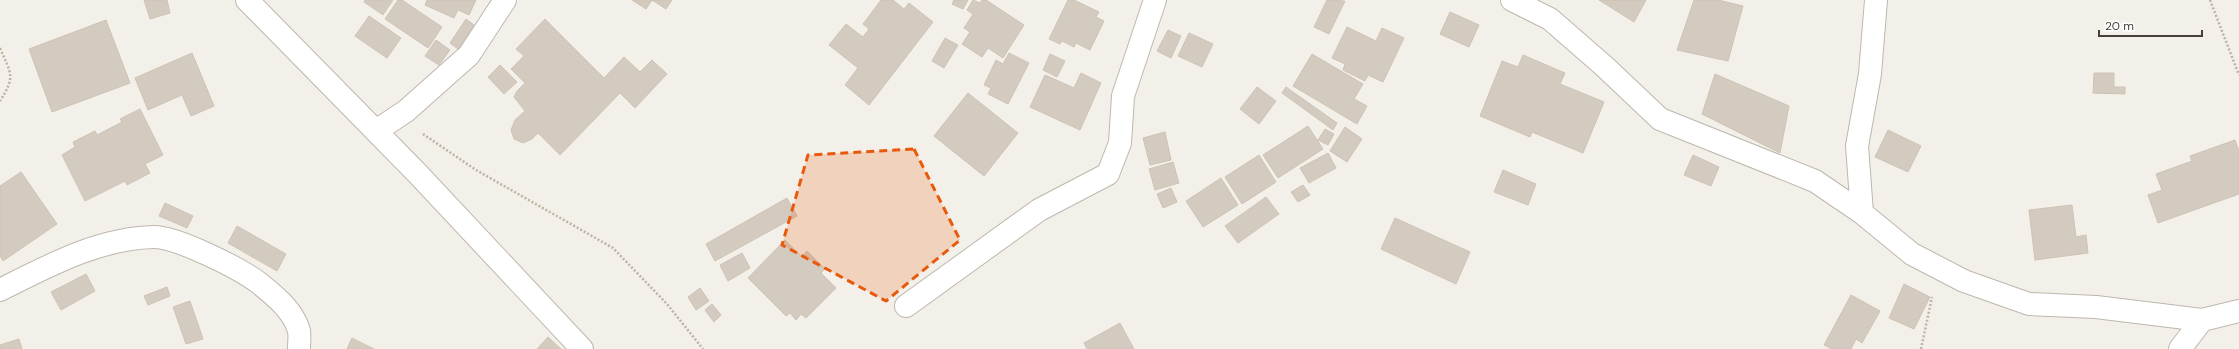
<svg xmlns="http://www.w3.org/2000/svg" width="2239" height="349" font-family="'DM Sans',sans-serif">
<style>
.building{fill:#d4cbc0;stroke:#cec2b4}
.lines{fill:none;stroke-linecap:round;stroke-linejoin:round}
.minor-casing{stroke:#beb7ad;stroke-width:24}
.path{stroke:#beb2a0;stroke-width:2.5;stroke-dasharray:2 2;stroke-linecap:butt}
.minor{stroke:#fff;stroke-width:22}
.marked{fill:#e8590c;fill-opacity:0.2;stroke:#e8590c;stroke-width:3;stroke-dasharray:8 5;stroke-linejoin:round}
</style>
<rect width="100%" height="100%" fill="#f3f0ea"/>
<path class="building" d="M144,0H167L170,13L150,19Z
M365,0H393L383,15L364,2Z
M398,0H402L442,27L428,48L385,19Z
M427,0H476L469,15L458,10L454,18L425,5Z
M632,0H672L666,9L652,0L646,9Z
M881,0H893L904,9L909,3L933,22L869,105L845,85L858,68L829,45L846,24L863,37L869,29L863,24Z
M954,0H968L963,9L952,4Z
M973,0L980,3L982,0H986L1024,25L1003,58L988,48L982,57L962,44L970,32L964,28L973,14L967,10Z
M1068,0H1074L1099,12L1096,17L1104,21L1090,50L1076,43L1074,47L1062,41L1060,44L1049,39Z
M1327,0L1345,1L1329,34L1314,27Z
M1599,0H1646L1634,22Z
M1694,0H1718L1743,6L1728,61L1677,50Z
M1450,12L1479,25L1469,47L1440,34Z
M369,16L401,38L387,58L355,36Z
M466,19L474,25L458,49L450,43Z
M545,19L604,78L624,57L640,72L652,60L667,74L635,108L620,93L560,155L538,133L532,139L523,143L514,139L511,130L515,120L525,111L514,97L517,91L525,83L511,69L524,56L516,49Z
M106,20L130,83L52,112L29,49Z
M1347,27L1376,41L1382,28L1404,38L1383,82L1368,75L1365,81L1343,70L1345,64L1332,58Z
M1168,30L1181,36L1171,58L1157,51Z
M1189,33L1213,44L1202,67L1178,56Z
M945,38L958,45L944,68L932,61Z
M436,40L450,50L439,65L425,56Z
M192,53L214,106L191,116L182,95L148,110L135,78Z
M1009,53L1029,63L1008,104L988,94L991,88L984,85L996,60L1003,64Z
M1050,54L1065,61L1057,77L1043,70Z
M1312,54L1363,84L1354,99L1367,106L1357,124L1293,86Z
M1523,55L1565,73L1560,84L1604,102L1583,153L1532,132L1530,137L1480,116L1502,61L1518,67Z
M500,65L517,82L504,94L488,77Z
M1081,73L1101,83L1080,130L1030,107L1045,75L1074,88Z
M2094,73H2114V87H2125V94L2093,93Z
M1715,74L1789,106L1780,153L1702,114Z
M1257,87L1276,101L1259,124L1240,109Z
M1286,87L1337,123L1333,130L1282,93Z
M968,93L1018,133L984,176L934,136Z
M140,109L163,155L145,164L150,173L127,185L125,181L85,201L62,155L75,147L73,142L95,131L97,135L122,122L120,119Z
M1308,126L1323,149L1278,178L1263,155Z
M1345,127L1362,139L1347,162L1330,151Z
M1325,129L1334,134L1328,145L1318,140Z
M1888,130L1921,146L1908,172L1875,157Z
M1165,132L1171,160L1150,165L1143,138Z
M2235,140L2239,151V194L2158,223L2148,195L2162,190L2156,174L2192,161L2190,156Z
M1328,153L1336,168L1309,183L1300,168Z
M1259,155L1276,182L1242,204L1225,177Z
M1693,155L1719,167L1711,186L1684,175Z
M1173,162L1179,183L1155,190L1149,169Z
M1503,170L1536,184L1528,205L1494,192Z
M21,172L57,224L3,261L0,256V186Z
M1221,178L1238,205L1203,227L1186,201Z
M1303,185L1310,195L1298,202L1291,192Z
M1171,188L1177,202L1163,208L1157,194Z
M1266,197L1279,214L1238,243L1225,226Z
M787,198L797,216L715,261L706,244Z
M165,203L193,216L187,228L159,216Z
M2072,205L2076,237L2086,235L2088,253L2035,260L2029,210Z
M1395,218L1470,252L1456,284L1381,249Z
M237,226L286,254L277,271L228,243Z
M785,240L802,257L807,251L825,269L821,273L836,288L806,318L801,314L796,320L790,313L786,316L748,278Z
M742,253L750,268L728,281L720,265Z
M86,274L95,291L61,310L51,292Z
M1904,284L1930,297L1914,329L1889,318Z
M167,287L170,296L148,305L144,296Z
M700,288L709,301L696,310L688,297Z
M1851,295L1880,311L1862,343L1856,339L1851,349H1832L1824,345Z
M190,301L203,339L186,344L173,307Z
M712,304L721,315L714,322L705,310Z
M1120,323L1134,349H1087L1084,343Z
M548,337L561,349H537Z
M352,338L374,349H347Z
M19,339L22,349H0V345Z"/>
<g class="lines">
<defs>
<path id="minor" d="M247,0L417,173L582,349
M1512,0L1550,19L1604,66L1660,119L1815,181L1862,213L1912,254L1964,281L2029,304L2096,307L2202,320
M376,131L406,111L469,55L505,0
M1862,213L1857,146L1870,74L1876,0
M0,290C48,266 99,238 154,237C177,237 239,268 259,283C274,295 294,311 299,331C300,336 299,343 299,349
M906,306L1039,210L1108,174L1120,143L1123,96L1155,0
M2180,349L2202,320L2239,311"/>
</defs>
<use href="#minor" class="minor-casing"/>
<path class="path" d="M2210,0L2239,75
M0,48C11,74 16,76 0,101
M423,134L476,170L613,248L667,304L703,349
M1921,349L1932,297"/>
<use href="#minor" class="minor"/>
</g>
<path class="marked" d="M914,149L960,240L886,301L782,245L808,155Z"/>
<path d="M2099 30v6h103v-6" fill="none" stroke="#464038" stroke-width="2"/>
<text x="2105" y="30" font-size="12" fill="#464038" stroke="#ffffff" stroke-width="3" paint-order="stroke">20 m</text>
</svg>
